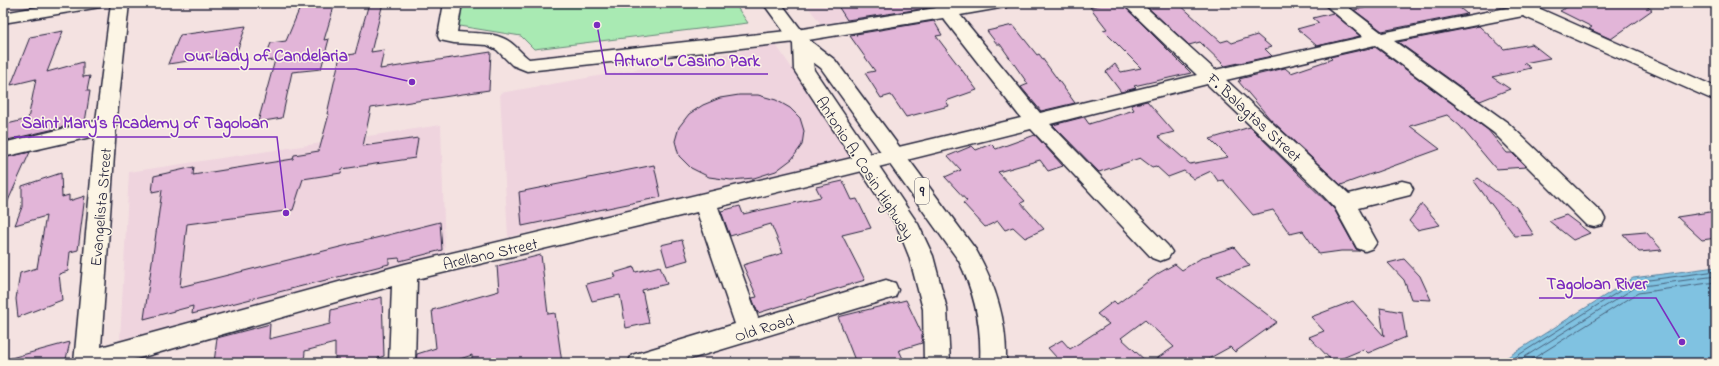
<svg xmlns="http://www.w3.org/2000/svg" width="1719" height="366" font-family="'Indie Flower',sans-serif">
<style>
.built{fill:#efd4de}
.green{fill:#a9eab3;stroke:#668677}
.water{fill:#80c2e1;stroke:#5a829f}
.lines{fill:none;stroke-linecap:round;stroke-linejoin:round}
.shore{stroke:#48627d;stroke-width:1}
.building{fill:#e2b5d8;stroke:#22223b}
.minor-casing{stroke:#22223b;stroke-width:3}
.highway-casing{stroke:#22223b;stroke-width:3}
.minor{fill:#fcf5e5;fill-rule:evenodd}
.highway{fill:#fcf5e5;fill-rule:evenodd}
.labels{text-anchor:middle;stroke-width:3;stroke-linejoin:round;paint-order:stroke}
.shield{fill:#fcf5e5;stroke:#63616e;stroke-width:1}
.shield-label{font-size:15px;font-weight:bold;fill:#22223b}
.street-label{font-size:16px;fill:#22223b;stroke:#fcf5e5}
.leader{fill:none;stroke:#7b2cbf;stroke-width:1.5}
.callout-dot{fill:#7b2cbf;stroke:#fcf5e5;stroke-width:1.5}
.callout-label{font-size:17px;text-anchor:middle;font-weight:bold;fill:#7b2cbf;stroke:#fcf5e5;stroke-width:3;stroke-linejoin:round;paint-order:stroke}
</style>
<rect width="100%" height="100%" fill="#f4e2e1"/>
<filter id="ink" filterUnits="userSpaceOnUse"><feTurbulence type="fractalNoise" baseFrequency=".025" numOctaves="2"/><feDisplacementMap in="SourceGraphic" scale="8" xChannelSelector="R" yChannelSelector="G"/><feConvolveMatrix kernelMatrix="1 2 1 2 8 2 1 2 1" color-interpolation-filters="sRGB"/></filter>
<g filter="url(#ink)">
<path class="built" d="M805,3H924L927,6L821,24Z
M776,45L854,158L508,237L500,93Z
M441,125L445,255L120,340L129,172Z"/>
<path class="green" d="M461,3H734L748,23L534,49L521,36L459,26Z"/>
<path class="water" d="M1716,267V363H1498L1633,278Z"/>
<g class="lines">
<path class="shore" d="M1506,363L1634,282L1716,271
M1515,363L1636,287L1716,276
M1526,363L1638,293L1716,282"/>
</g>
<path class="building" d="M302,3H335L324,40L329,39L321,69L292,72L282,118L258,122L275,60L264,61L271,43L286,41Z
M369,3H383L371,52L384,50L380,69L491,52L489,90L371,108L363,146L418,138L415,158L342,169L341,173L303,179L293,210L187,224L180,287L440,222L442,250L400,261L399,258L389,259V264L192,314L193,306L144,319L162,190L152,192L154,176L194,167L193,175L293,159L294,155L319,151L329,114H327L340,56L355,54Z
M836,3H924L927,8L847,20Z
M1108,3H1121L1191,73L1134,86L1136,88L1121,92L1106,72L1115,64L1121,72L1141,68L1103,30L1107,29L1090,7Z
M1143,3H1178L1221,42L1228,40L1232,43L1257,35L1271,47L1265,49L1272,56L1225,66L1200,42L1189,45Z
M1386,3H1454L1467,14L1382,31L1354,10Z
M1574,3H1642L1652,10L1611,39L1589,29L1592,27L1560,11Z
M1333,13L1360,36L1317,46L1297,29L1319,23L1313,18Z
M934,21L942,35L936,36L977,90L946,101L949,106L906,117L891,95L881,98L865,73L875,71L850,36L857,35L856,34Z
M1013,25L1037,55L1039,54L1075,103L1041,111L1021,87L1028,84L1000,44H997L987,31Z
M246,26L236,54L168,64L180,35Z
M1479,26L1504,49L1532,44L1550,58L1524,63L1531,68L1492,77L1510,89L1480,101L1398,42Z
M63,31L47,72L83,62V77L90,76L87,91H90L85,122L3,141V125L28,119L36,79L11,85L30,37Z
M1375,47L1488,130L1507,153H1512L1526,167L1496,169L1460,126L1447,115L1410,126L1440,149L1341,185L1271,120L1238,81H1241L1239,79L1285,68L1291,73L1332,59L1330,57Z
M739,95H758L776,100L790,108L800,118L804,131L802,145L792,159L776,171L754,178L731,180L709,177L691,168L679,156L675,141L679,127L689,114L703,105L720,98Z
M1147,101L1174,132L1158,136L1190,164L1228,157L1210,139L1250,127L1334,209L1356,249L1360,251H1341L1319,254L1303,231L1290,234L1273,210L1253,215L1223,180L1218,181L1211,171L1194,179L1184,171L1168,177L1156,166L1152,167L1140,158L1099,172L1053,125L1084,117L1089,124L1134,110L1131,105Z
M1035,135L1063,166L1048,171L1040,160L998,172L1025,201L1021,203L1044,229L1025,238L1013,227L1005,230L998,221L985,227L963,203L967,201L945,177L961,170L948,156L972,146L976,150L991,144L996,149Z
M30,152L3,212V158Z
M654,165L661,197L522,226L519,192Z
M61,173L62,197L69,195V201L85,196L78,250L70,252L68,271L59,274L62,300L18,317L16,299L20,273L37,268L46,216L15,225L22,207V186Z
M1478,178L1516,207L1534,235L1515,236L1474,181Z
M843,181L852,200L857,199L871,228L842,235L865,280L758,313L752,298L757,297L743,265L783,253L771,224L730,236L721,211L740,206L743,214L821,197L816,187Z
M1422,204L1440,225L1417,230L1409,221Z
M1716,211V238L1702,240L1677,217Z
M1566,215L1590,233L1573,240L1549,221Z
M1646,232L1662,250L1639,252L1623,234Z
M682,240L688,260L667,266L661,245Z
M1234,247L1250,266L1217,276L1277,322L1235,352L1230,347L1201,363H1150L1174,347L1145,320L1121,338L1148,363H1049L1057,358L1048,348L1062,340L1070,349L1109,324L1097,314L1114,301L1117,304L1159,273L1175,264L1182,270L1203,257Z
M541,255L548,314L555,313L562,363H472V355L448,363H416L417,354L436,348L432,310L499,291L497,266Z
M1404,259L1420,276L1431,300L1411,299L1404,280L1388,263Z
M660,266L667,284L642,290L649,323L626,328L620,295L592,301L586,284L616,277L614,273L634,267L636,272Z
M382,297L384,356L378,358V363H335V343L305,351L304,363H214L217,338L270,324L269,339L330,324L331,310Z
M906,300L922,334V343L899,350L905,363H856L838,317Z
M1353,301L1384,336L1380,308L1402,312L1406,337L1368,353L1364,349L1333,362L1309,337L1324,331L1311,317Z
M70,342L65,363H12L11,358Z"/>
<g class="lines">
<defs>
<path id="minor" d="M61,3H103L100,7L94,8L3,23V13Z
M111,3H129L116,126L101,347L405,264L1021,118L943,18L796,42L527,71L512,65L497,50L487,45L454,43L440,40L438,36L444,3H462L457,32C475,34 494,31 510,42C517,47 522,54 529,59L796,30L936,8L932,3H950L952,5L967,3H1009L1006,7L1000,8L960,15L1040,113L1197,75L1122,3H1141L1215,70L1363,37L1323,3H1343L1382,33L1511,7L1507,3H1527L1716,87V101L1523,16L1394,41L1508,123L1602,213L1605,219L1602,225L1594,227L1586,225L1494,133L1375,45L1226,80L1349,194L1402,181L1410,183L1413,189L1410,195L1358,208L1377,242L1373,248L1365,251L1357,248L1335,208L1318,190L1207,84L1050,124L1168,246L1172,252L1168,258L1160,261L1152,258L1031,129L718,207L758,318L886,280L895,283L898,290L895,297L677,363H628L632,355L735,324L697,212L417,279L415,363H389L392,286L122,363H74L95,136L3,157V143L96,121Z"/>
<path id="highway" d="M763,3H781L809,40L835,60L976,250C996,286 1007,321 1006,363H980C982,326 975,294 959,261L821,68L813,62L814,70L918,224L933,256L947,309L950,363H924L923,309L909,256L897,226L794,70L793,44Z"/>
</defs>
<use href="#minor" class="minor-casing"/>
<use href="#highway" class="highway-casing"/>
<use href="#minor" class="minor"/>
<use href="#highway" class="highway"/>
</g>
</g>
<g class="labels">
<rect class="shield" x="915" y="178" width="14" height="26" rx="3"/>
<g class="shield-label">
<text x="922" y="196">9</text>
</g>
<g class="street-label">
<text transform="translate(1255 117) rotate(43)" y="6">F. Balagtas Street</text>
<text transform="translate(866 167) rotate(57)" y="6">Antonio A. Cosin Highway</text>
<text transform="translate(100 207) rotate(-85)" y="6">Evangelista Street</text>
<text transform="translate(490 253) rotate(-13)" y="6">Arellano Street</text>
<text transform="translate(764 327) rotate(-17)" y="6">Old Road</text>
</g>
</g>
<path class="leader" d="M412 82L356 69H177M597 25L606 74H768M286 213L277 137H14M1682 342L1656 298H1539"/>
<g class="callout-dot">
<circle cx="412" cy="82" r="4"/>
<circle cx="597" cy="25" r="4"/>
<circle cx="286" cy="213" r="4"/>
<circle cx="1682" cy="342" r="4"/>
</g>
<g class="callout-label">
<text x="266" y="61">Our Lady of Candelaria</text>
<text x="687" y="66">Arturo L. Casino Park</text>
<text x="145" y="128">Saint Mary’s Academy of Tagoloan</text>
<text x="1597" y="289">Tagoloan River</text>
</g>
<rect width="1719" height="366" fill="none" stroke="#fcf5e5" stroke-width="16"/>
<rect x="8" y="8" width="1703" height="350" fill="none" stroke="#22223b" stroke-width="1.5" filter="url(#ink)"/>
</svg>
